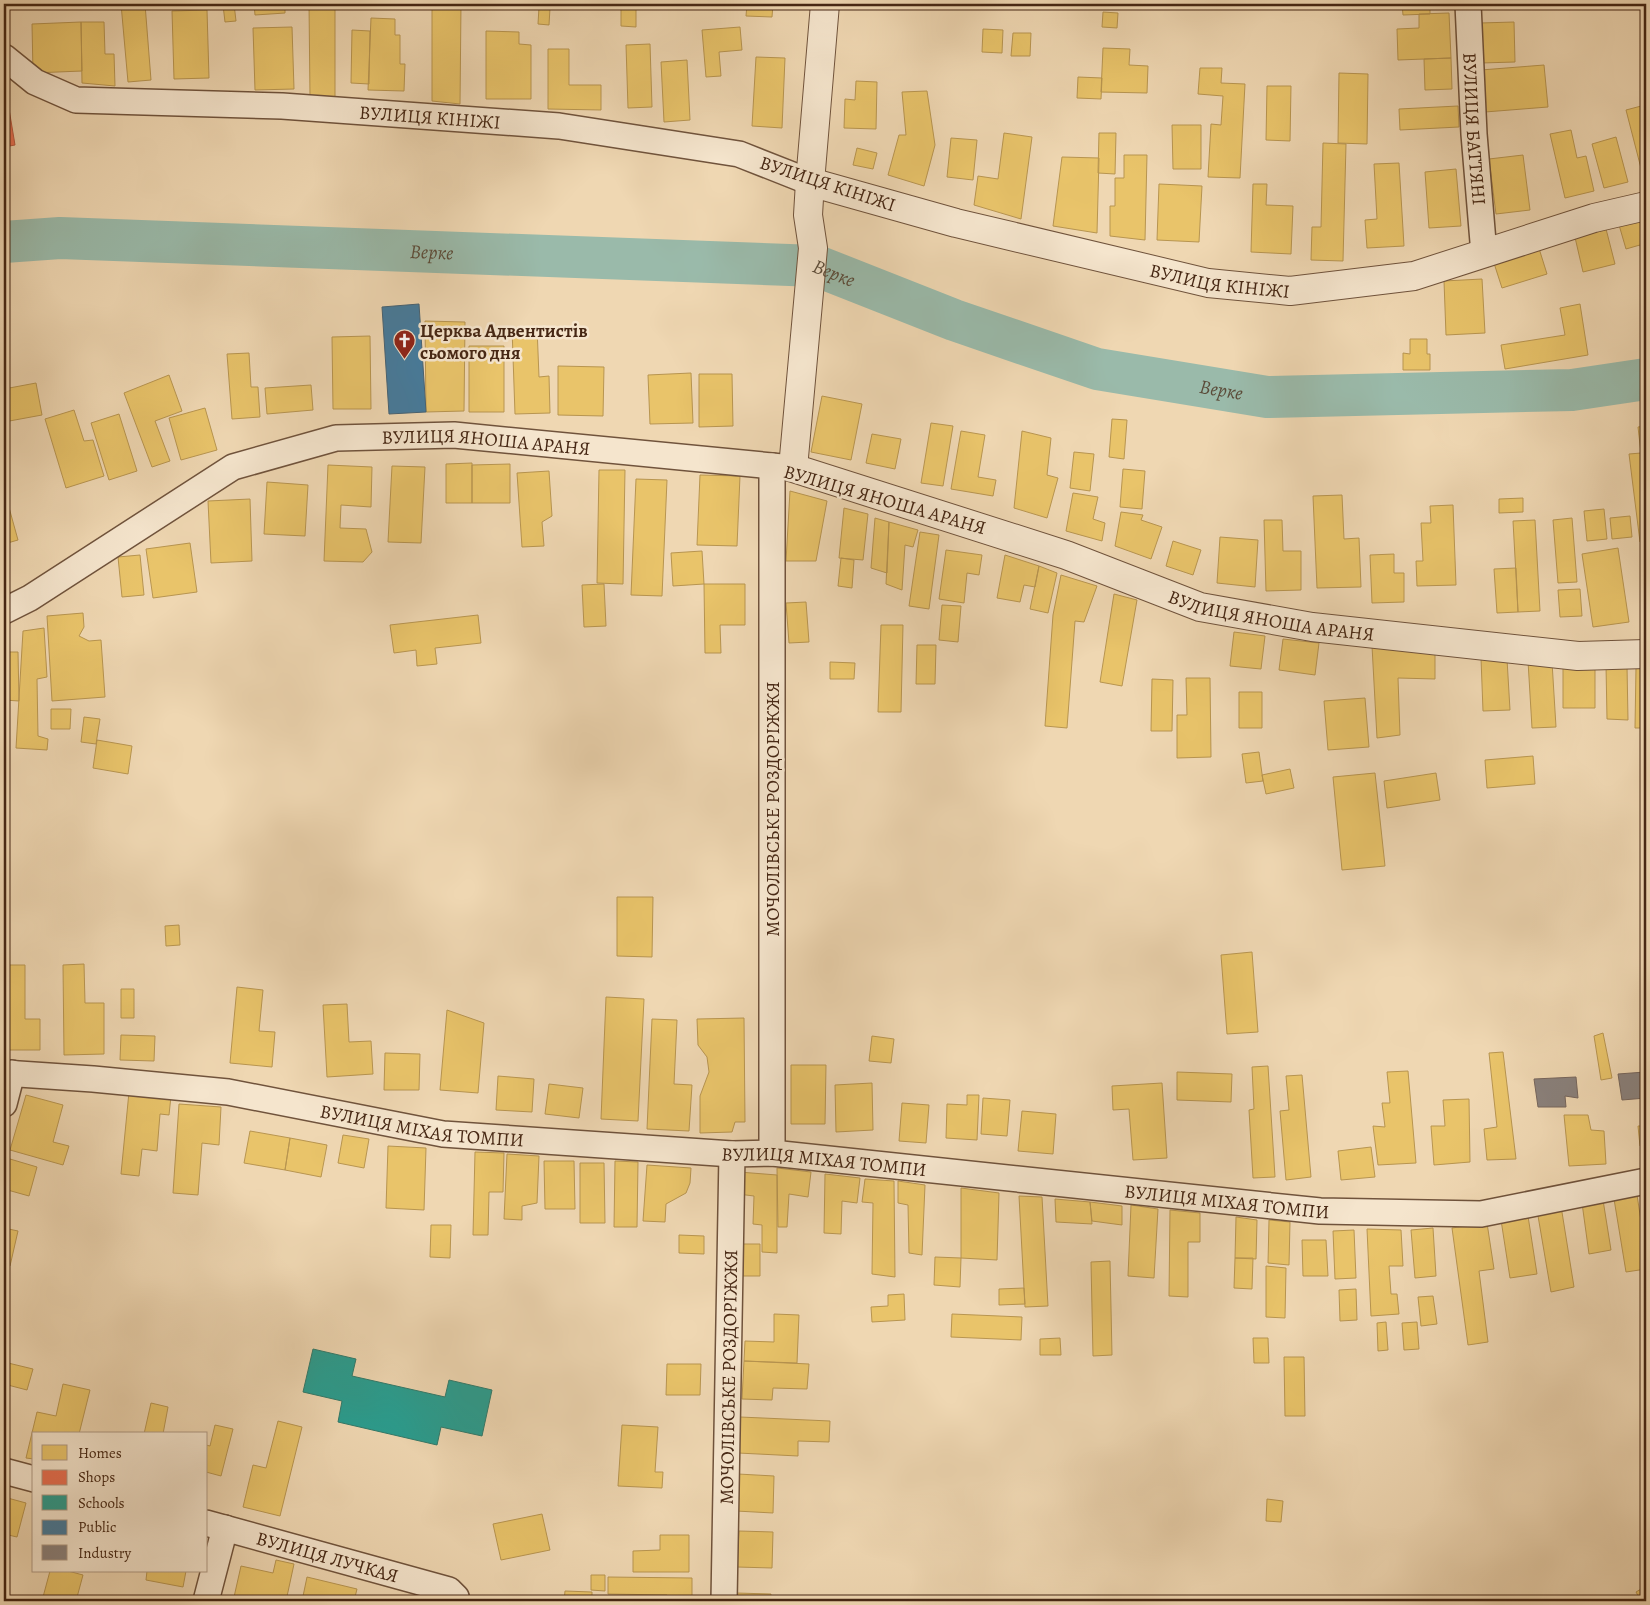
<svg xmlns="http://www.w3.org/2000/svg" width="1650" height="1605" font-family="Alegreya,serif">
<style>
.homes{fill:#e9c46a;stroke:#b89550}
.shops{fill:#e76f51;stroke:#b7593f}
.schools{fill:#2a9d8f;stroke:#327a6a}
.public{fill:#457b9d;stroke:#456274}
.industry{fill:#8a817c;stroke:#76665d}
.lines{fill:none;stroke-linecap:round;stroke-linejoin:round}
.river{stroke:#9abaaa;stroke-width:42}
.minor-casing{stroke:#70533c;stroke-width:28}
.tertiary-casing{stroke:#70533c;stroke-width:30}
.minor{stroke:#f5e5cd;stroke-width:25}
.tertiary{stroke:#f5e5cd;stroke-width:28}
.labels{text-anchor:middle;stroke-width:5;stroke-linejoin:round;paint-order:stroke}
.street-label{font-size:19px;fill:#462714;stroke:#f5e5cd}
.poi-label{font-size:19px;font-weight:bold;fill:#462714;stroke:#f5e5cd;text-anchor:start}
.water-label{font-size:20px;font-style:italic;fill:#5b4c3a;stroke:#f5e5cd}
</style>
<rect width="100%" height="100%" fill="#efd7b2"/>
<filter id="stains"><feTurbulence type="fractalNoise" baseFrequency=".004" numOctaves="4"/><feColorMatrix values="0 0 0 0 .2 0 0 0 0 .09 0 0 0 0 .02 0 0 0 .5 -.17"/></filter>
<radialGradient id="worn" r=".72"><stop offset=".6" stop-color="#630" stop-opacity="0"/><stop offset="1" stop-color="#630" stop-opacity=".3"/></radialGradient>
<path class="homes" d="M14,4H80V9L14,8Z
M121,4H145L151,80L128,82Z
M234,4L236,21L225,22L223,5Z
M254,4H285V13L255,15Z
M309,4H335V97H310Z
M432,4H461L460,104L432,101Z
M621,4H636V27L621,26Z
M747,4H773L772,17L746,16Z
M1402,4H1430V14L1403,15Z
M539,7L550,8L549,25L538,24Z
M207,10L209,78L174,79L172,11Z
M1103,12L1118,13L1117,28L1102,27Z
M1449,13L1451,58L1398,60L1397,29L1419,28V14Z
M371,18L395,19V35H400V64H405L404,91L368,90Z
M81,22L82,71L33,73L32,24Z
M81,22H104L105,54H114L115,86L82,83Z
M1514,22L1515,62L1481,63L1480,23Z
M292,27L294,89L255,90L253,28Z
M740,27L742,50L719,52L721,76L706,77L702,30Z
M983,29L1003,30L1002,53L982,52Z
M352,30L370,31L369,84L351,83Z
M486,31L519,32V44L531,45V99H486Z
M1013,33H1031L1030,56H1011Z
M650,44L652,107L628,108L626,45Z
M1103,48L1130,49L1129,65L1148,66L1147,93L1101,92Z
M548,49H569V85H601V110L548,109Z
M756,57L785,58L782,128L752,126Z
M1451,58L1452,89L1425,90L1424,59Z
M687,60L690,120L664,122L661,62Z
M1544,65L1548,107L1485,112L1481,70Z
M1200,68H1222L1221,83L1245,84L1240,178L1208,177L1211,124L1221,125L1223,96L1198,94Z
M1339,73L1368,74L1367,144L1338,143Z
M1078,77L1102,78L1101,99L1077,98Z
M856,81L877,82L876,129L844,128L845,99L855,100Z
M1267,86H1291L1290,141L1266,140Z
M927,91L935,145L924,186L888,175L899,135H906L902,92Z
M1645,105L1646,175L1643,176L1626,110Z
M1458,106L1459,127L1400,130L1399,109Z
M1172,125H1201V169H1173Z
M1571,130L1577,158L1586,156L1594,191L1565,198L1550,134Z
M1004,133L1032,137L1021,219L974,205L978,176L998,179Z
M1099,133H1116L1115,174L1098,173Z
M1616,137L1628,182L1604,188L1592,144Z
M951,138L977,140L973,180L947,177Z
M1323,143L1346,144L1343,261L1311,260L1312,227H1321Z
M857,148L877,153L873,169L853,165Z
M1124,155H1147L1145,240L1110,236V206H1115V178H1124Z
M1523,155L1530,210L1496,214L1489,159Z
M1062,157L1099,158L1097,233L1053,226Z
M1399,163L1404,246L1367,248L1365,220L1377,219L1374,164Z
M1456,169L1461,226L1429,228L1425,172Z
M1159,184L1202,186L1199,242L1157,240Z
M1253,184H1267L1266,205L1293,206L1291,254L1251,252Z
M1646,210V277L1640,245L1626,249L1617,218Z
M1605,225L1615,264L1583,272L1574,233Z
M1537,242L1547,274L1502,288L1492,257Z
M1482,279L1485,333L1446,335L1444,281Z
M1580,304L1588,355L1505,369L1501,345L1565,335L1560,308Z
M425,321L465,322L464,411L426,412Z
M537,327L539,377L549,376L550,413L515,414L512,328Z
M370,336L371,409H333L332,337Z
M1410,339H1427V354H1430V370H1403V353L1410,354Z
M469,346H504V412H469Z
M249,353L251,387H258L260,417L232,419L227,354Z
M558,366L604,367L603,416L558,415Z
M691,373L693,423L650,424L648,375Z
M699,374H732L733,426L699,427Z
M169,375L182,411L155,421L170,461L152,467L124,393Z
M36,383L42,415L4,422V389Z
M311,385L313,410L267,414L265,388Z
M822,396L862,404L851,460L811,452Z
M205,408L217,450L181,460L169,418Z
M74,410L84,441L93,440L104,476L66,488L45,419Z
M119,414L137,471L109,480L91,423Z
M1112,419L1127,420L1124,459L1109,457Z
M931,423L953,426L943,486L921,483Z
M1646,426V542H1640L1629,454L1641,453L1638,427Z
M961,431L985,435L978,477L996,480L993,496L951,489Z
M1022,431L1051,438L1047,475L1058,478L1047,518L1014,508Z
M872,434L901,439L895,469L866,463Z
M1074,452L1094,454L1090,491L1070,488Z
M472,463V503H446V464Z
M510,464V503H472V465Z
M328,465L372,467L371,507L341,505L340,528L366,529L372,552L363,562L324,561Z
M392,466L425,467L421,543L388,542Z
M1123,469L1145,471L1142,509L1120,507Z
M599,470H625L623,584L597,583Z
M549,471L552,516L542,522L544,546L522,547L517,473Z
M700,475L740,476L737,546L697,545Z
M636,479L667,480L662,596L631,595Z
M267,482L308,485L305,536L264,534Z
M790,491L827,501L816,561H786Z
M5,493L18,540L4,544V494Z
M1073,493L1098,497L1093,519L1105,523L1102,541L1066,531Z
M1342,495L1344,539L1359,538L1361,587L1317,588L1313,496Z
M1523,498V512L1499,513V499Z
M250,499L252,561L211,563L208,501Z
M1453,505L1456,585L1417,586L1416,561H1423L1421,523H1431L1430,506Z
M844,508L868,514L863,560L839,558Z
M1604,509L1607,539L1587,541L1584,511Z
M1121,512L1143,515L1141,520L1162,527L1151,559L1115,546Z
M1630,516L1632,537L1612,539L1610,518Z
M875,518L889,522L887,573L871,568Z
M1572,518L1577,582L1558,583L1553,520Z
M1264,520H1282L1283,551H1301V590L1266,591Z
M1535,520L1540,611L1518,612L1513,521Z
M889,522L918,530L913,547L905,545L902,590L886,584Z
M920,532L939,535L929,609L909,606Z
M1220,537L1258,540L1255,587L1217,583Z
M1173,541L1201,550L1193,575L1166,566Z
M190,543L197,592L153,598L146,549Z
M1618,548L1629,622L1593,627L1582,554Z
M946,550L982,555L979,575L967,573L964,603L939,599Z
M702,551L704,584L673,586L671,553Z
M1394,554V573H1404V602L1372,603L1370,555Z
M140,555L144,595L122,597L118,557Z
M1005,555L1039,566L1035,587L1024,585L1020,602L997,598Z
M841,558L854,560L852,588L838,586Z
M1039,566L1057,573L1048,613L1030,609Z
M1516,568L1518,612L1497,613L1494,569Z
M1061,575L1097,586L1084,622L1075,621L1067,728L1045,726L1053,615Z
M604,584L606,626L584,627L582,585Z
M704,584H745V625H720L721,653H705Z
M1580,589L1582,616L1560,617L1558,590Z
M1114,594L1137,600L1122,686L1100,682Z
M806,602L809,642L789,643L786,603Z
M942,605L961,606L958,642L939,640Z
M1643,607H1646V631H1645Z
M83,613L84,627L79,636L89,641L101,640L105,697L52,701L47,616Z
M478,615L481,643L435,648L437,664L417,666L416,650L394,653L390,625Z
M881,625H903L901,712H878Z
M44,628L47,677L37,679L38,736L48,739L47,750L16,748L23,631Z
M1234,632L1265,636L1261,669L1230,666Z
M1283,639L1319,643L1315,675L1279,670Z
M917,645H936L935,684H916Z
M1372,646L1435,652V679L1398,678L1400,735L1377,738Z
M4,652H18L19,701L4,700Z
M1481,658L1507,659L1510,710L1483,711Z
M1528,661L1552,662L1556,727L1532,728Z
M830,662L855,663L854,679H830Z
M1563,664L1595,665V708H1563Z
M1606,665L1627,666L1628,720L1607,719Z
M1636,667H1646V728H1635Z
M1186,678H1210L1211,757L1177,758V715H1187Z
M1152,679L1173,680L1172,731H1151Z
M1239,692H1262V728H1239Z
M1365,698L1369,747L1328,750L1324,701Z
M51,709H71L70,729H51Z
M84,717L100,719L96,744L81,742Z
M97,740L132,746L128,774L93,768Z
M1259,752L1263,781L1246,783L1242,754Z
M1533,756L1535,784L1487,788L1485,760Z
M1290,769L1294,788L1266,794L1262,775Z
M1375,773L1385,866L1342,870L1333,777Z
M1436,773L1440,800L1387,808L1384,781Z
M617,897H653L652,957L617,956Z
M179,925L180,945L166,946L165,926Z
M1252,952L1258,1032L1227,1034L1221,955Z
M84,964L85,1003H104V1054L64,1055L63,965Z
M5,965H25V1019H40V1050H5Z
M237,987L263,990L259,1031L275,1032L272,1067L230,1063Z
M121,989H134V1018H121Z
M606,997L644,999L638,1121L601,1119Z
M347,1004L349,1042L371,1041L373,1074L327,1077L323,1005Z
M447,1010L484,1023L478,1093L440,1090Z
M744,1018L745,1122H735L732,1132L700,1133V1096L709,1072L707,1057L698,1045L697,1019Z
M652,1019L677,1020L674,1084L692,1085L689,1131L647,1129Z
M1603,1033L1612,1078L1601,1080L1594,1036Z
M121,1035L155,1036L154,1061L120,1060Z
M872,1036L894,1039L891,1063L869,1061Z
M1503,1052L1516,1159L1487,1160L1484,1129L1497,1127L1489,1053Z
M385,1053L420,1054L419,1090H384Z
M791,1065H826L825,1124H791Z
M1268,1066L1275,1177L1253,1178L1249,1110L1254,1109L1252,1067Z
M1408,1071L1416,1163L1378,1165L1373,1126L1385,1127L1382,1103H1390L1387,1072Z
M1177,1072L1232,1074L1231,1102L1177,1100Z
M1302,1075L1311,1177L1286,1180L1280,1111L1289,1110L1286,1076Z
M498,1076L534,1079L532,1112L496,1110Z
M872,1083L873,1130L836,1132L835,1085Z
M1162,1083L1167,1158L1133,1160L1129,1109L1113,1110L1112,1086Z
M549,1084L583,1088L579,1118L545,1114Z
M129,1092L171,1096L169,1115L160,1114L157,1151L142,1149L139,1176L121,1174Z
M26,1095L63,1105L53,1142L69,1146L63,1165L10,1150Z
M967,1095H979L977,1140L946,1138L947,1104L967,1105Z
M983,1098L1010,1100L1007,1136L981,1134Z
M1469,1099L1470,1162L1434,1165L1431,1126H1445L1443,1100Z
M902,1103L929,1105L926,1143L899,1141Z
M179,1104L221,1107L219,1145L202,1143L198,1195L173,1193Z
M1022,1111L1056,1114L1053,1154L1018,1151Z
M1564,1115H1588L1591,1130L1604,1131L1606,1164L1569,1166Z
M1638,1126H1646V1146H1640Z
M250,1131L290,1138L285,1170L244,1163Z
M343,1135L369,1139L364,1168L338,1163Z
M290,1138L327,1145L321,1177L285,1170Z
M388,1146L426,1148L424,1210L386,1208Z
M1371,1147L1375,1177L1341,1180L1338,1151Z
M475,1152L504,1153L503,1192H489L488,1235H473Z
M507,1154L539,1156L537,1203L522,1206V1220L504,1219Z
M10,1159L37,1167L29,1196L4,1189V1179Z
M544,1161H574L575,1209H545Z
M615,1161L638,1162L637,1227H614Z
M580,1163H604L605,1223H580Z
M647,1165L691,1168L690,1183L686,1193L666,1204L665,1222L643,1221Z
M777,1168L811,1172L808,1197L789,1194L787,1227H778Z
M739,1172L777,1175V1253L762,1252V1225L753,1224L754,1196L738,1194Z
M825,1174L860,1178L857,1203L842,1201L841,1234L824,1233Z
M865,1179L894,1181L895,1277L872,1274L873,1203L862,1202Z
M898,1181L925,1185L922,1255L909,1253L908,1205L898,1203Z
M961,1188L999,1193L997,1260L961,1258Z
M1637,1195L1646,1253V1269L1626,1272L1614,1199Z
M1019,1196L1042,1197L1048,1306L1025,1307Z
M1055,1199L1090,1202L1092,1224L1056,1222Z
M1603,1200L1611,1250L1589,1254L1582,1203Z
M1090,1202L1122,1206V1225L1092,1221Z
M1131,1205L1158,1209L1154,1278L1128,1276Z
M1561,1206L1574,1287L1551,1292L1537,1210Z
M1170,1210L1200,1213V1242H1188V1297L1169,1296Z
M1528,1216L1537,1274L1510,1278L1501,1220Z
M1236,1217L1257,1220L1256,1259L1235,1258Z
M1269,1220L1290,1222L1289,1265L1268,1263Z
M1487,1223L1494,1269L1479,1271L1488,1342L1468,1345L1452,1228Z
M431,1225H451L450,1258L430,1257Z
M4,1228L18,1231L10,1266L4,1265Z
M1433,1228L1436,1276L1415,1278L1411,1230Z
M1367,1229L1401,1230L1403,1266H1389L1391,1294H1397L1399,1314L1371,1316Z
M1354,1230L1356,1278L1335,1279L1333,1231Z
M679,1235L704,1236V1254L679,1253Z
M1302,1240H1326L1328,1276H1303Z
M742,1244H760V1276H743Z
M935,1257L961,1258L960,1287L934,1285Z
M1235,1258H1253L1252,1289L1234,1288Z
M1110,1261L1112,1355L1093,1356L1091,1262Z
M1266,1266L1286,1268L1285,1318L1266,1317Z
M1024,1288L1025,1304L999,1305V1289Z
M1356,1289L1357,1320L1340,1321L1339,1290Z
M904,1294L905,1320L872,1322L871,1307L888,1306V1295Z
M1433,1296L1437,1324L1421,1326L1418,1297Z
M774,1314L799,1315L797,1363L744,1361L745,1341L774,1342Z
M952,1314L1022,1317L1021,1340L951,1337Z
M1386,1322L1388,1350L1378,1351L1377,1323Z
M1417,1322L1419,1349L1404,1350L1402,1323Z
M1060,1338L1061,1355H1040V1339Z
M1253,1338H1268L1269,1363H1254Z
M1284,1357H1304L1305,1416H1285Z
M744,1361L809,1364L807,1389L773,1388L772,1400L742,1399Z
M4,1362L33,1369L27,1390L4,1384Z
M667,1364H701L700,1395H666Z
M63,1384L90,1390L79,1434H34V1459L26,1458L37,1412L56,1416Z
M151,1403L168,1407L163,1434H144Z
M740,1417L830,1421L829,1442L798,1441V1456L738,1453Z
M278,1421L302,1427L280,1516L243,1507L253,1465L266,1468Z
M215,1425L233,1429L221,1476L206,1472V1445L210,1446Z
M622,1425L658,1427L655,1472H663L662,1488L618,1486Z
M738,1474L774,1476L773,1513L736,1511Z
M4,1497L26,1503L17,1537L4,1534Z
M1267,1499L1283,1501L1281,1522L1266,1521Z
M542,1514L550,1550L501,1560L493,1524Z
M739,1531L773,1532L772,1568L737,1567Z
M660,1535H689V1572H633V1551L660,1550Z
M276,1560L294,1564L286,1601H253L234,1597L241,1566L273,1573Z
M50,1571H68L83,1575L76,1601H58L43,1597Z
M147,1571H186L183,1587L146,1580Z
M591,1575H605V1591L591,1590Z
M307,1577L357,1589L354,1601H302Z
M608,1577L692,1578V1601H666L667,1595L608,1594Z
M1646,1586V1601H1641L1636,1592Z
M565,1591L592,1592V1601H564Z
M736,1593L771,1594L770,1601H736Z
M548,1596L564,1597V1601H547Z"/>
<path class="shops" d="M4,103H8L15,145L4,147Z"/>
<path class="schools" d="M313,1349L356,1359L352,1376L445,1397L449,1380L492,1390L482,1436L441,1427L437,1445L338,1422L342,1401L303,1392Z"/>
<path class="public" d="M419,304L426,412L389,414L382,307Z"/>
<path class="industry" d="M1645,1072L1646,1098L1622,1100L1618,1074Z
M1576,1077L1578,1098L1565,1096L1566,1107H1538L1534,1079Z"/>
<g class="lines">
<path class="river" id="s1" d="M4,242L60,238L817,266L954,320L1097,369L1267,397L1572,390L1646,379"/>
<defs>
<g id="minor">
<path id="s2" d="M1468,4L1474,134L1484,254"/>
<path id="s3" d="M4,57L35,82L76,100L282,106L559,126L739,154L810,182"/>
<path id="s4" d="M4,611L30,598L233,467L336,438L454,435L793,468"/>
<path id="s5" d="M4,1073L93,1079L228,1092L443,1134L732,1154L772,1153L1320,1211L1481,1214L1646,1181"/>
<path d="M4,1104L12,1073"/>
<path d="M772,1153V466"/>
<path d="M4,1471L34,1479"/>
<path id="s6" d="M206,1523L449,1590L456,1597L455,1601"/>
<path d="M206,1601L225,1528"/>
<path id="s7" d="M724,1601L732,1154"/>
</g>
<g id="tertiary">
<path id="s8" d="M825,4L810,182L808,215L813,248L793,468L1066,555L1200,607L1312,627L1578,656L1646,654"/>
<path id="s9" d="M810,182L956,223L1208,283L1290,291L1414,276L1594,218L1646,206"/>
</g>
</defs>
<use href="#minor" class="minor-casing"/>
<use href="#tertiary" class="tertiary-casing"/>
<use href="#minor" class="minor"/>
<use href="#tertiary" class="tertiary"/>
</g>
<defs>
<symbol id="church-pin" viewBox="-11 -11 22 30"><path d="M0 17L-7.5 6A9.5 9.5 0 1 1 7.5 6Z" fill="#8f2418" stroke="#f5e5cd"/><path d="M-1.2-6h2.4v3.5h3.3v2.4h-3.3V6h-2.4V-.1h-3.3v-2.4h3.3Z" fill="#fff"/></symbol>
</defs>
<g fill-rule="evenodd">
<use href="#church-pin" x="392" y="328" width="25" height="34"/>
</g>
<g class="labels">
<g class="street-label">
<text dy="7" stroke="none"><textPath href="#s3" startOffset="439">ВУЛИЦЯ КІНІЖІ</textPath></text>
<text dy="7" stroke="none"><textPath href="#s2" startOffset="125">ВУЛИЦЯ БАТТЯНІ</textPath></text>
<text transform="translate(828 183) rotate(18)" y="7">ВУЛИЦЯ КІНІЖІ</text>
<text dy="7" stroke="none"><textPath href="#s9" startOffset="422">ВУЛИЦЯ КІНІЖІ</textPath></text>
<text dy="7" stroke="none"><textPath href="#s4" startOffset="528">ВУЛИЦЯ ЯНОША АРАНЯ</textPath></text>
<text transform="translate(885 499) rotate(16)" y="7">ВУЛИЦЯ ЯНОША АРАНЯ</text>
<text dy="7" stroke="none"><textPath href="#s8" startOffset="968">ВУЛИЦЯ ЯНОША АРАНЯ</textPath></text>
<text transform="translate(772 809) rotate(-90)" y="7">МОЧОЛІВСЬКЕ РОЗДОРІЖЖЯ</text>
<text dy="7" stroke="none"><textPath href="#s5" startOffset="422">ВУЛИЦЯ МІХАЯ ТОМПИ</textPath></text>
<text dy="7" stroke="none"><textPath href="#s5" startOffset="826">ВУЛИЦЯ МІХАЯ ТОМПИ</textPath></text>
<text dy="7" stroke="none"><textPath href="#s5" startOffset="1231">ВУЛИЦЯ МІХАЯ ТОМПИ</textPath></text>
<text dy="7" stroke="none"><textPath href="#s7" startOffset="224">МОЧОЛІВСЬКЕ РОЗДОРІЖЖЯ</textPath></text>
<text dy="7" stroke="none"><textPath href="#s6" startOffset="126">ВУЛИЦЯ ЛУЧКАЯ</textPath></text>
</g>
<g class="poi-label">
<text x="420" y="337">Церква Адвентистів<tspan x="420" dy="22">сьомого дня</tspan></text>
</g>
<g class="water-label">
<text dy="7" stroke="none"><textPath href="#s1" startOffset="428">Верке</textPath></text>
<text dy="7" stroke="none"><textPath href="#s1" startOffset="832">Верке</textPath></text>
<text dy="7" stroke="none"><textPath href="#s1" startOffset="1238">Верке</textPath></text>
</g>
</g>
<rect width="1650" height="1605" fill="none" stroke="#efd7b2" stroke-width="20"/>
<rect x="5" y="5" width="1640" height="1595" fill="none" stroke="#462714" stroke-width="2.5"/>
<rect x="10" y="10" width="1630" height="1585" fill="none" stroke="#462714"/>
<rect x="32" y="1432" width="175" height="140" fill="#f5e5cd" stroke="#af9983"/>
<rect x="42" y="1445" width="25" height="15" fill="#e9c46a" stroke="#af9983"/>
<text x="78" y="1458" font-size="15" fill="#462714">Homes</text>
<rect x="42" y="1470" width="25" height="15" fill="#e76f51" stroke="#af9983"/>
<text x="78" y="1482" font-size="15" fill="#462714">Shops</text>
<rect x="42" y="1495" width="25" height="15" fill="#2a9d8f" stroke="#af9983"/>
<text x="78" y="1508" font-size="15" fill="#462714">Schools</text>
<rect x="42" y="1520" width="25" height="15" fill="#457b9d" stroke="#af9983"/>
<text x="78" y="1532" font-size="15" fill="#462714">Public</text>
<rect x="42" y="1545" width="25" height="15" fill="#8a817c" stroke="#af9983"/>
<text x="78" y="1558" font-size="15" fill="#462714">Industry</text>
<rect width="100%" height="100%" filter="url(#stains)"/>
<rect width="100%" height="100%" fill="url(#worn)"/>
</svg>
